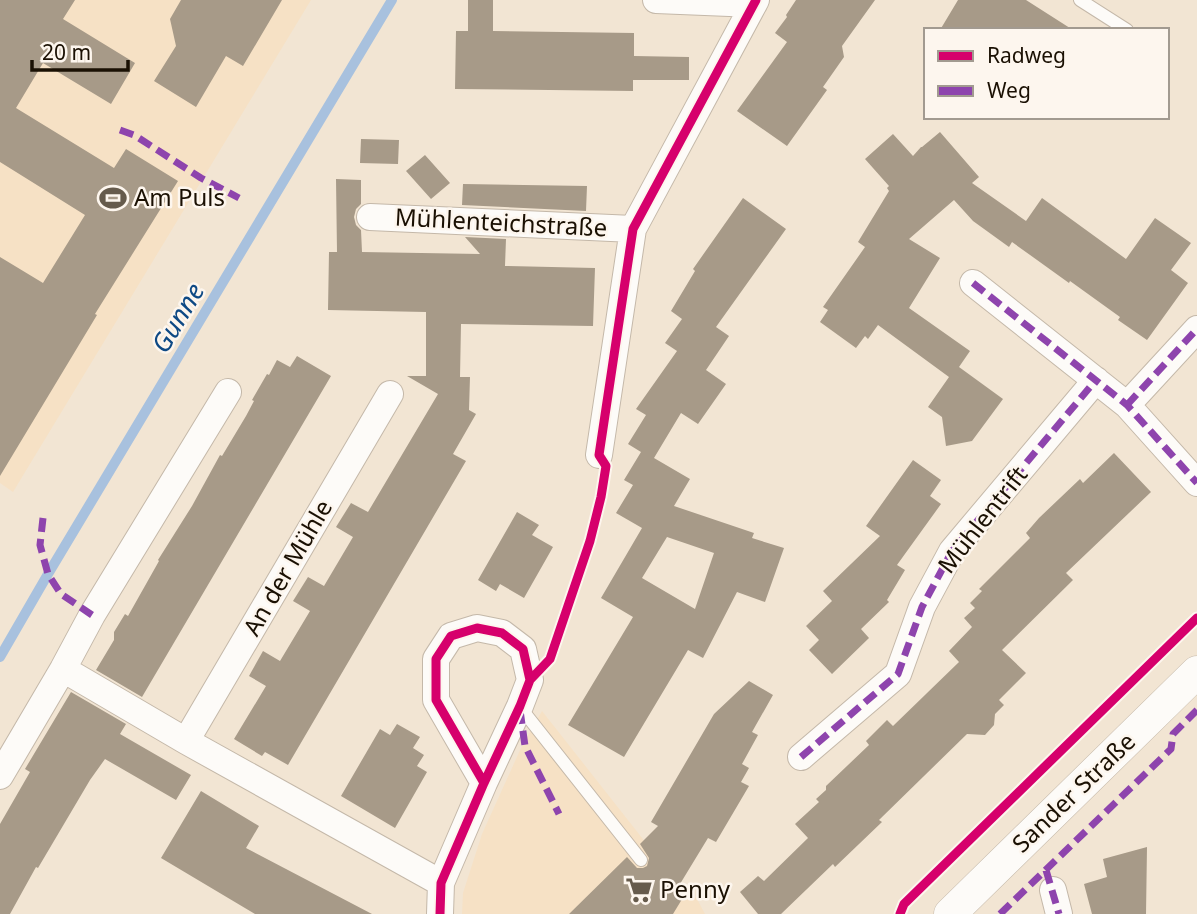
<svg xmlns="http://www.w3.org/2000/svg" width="1197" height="914" font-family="'Noto Sans',sans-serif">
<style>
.built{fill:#f6e1c5}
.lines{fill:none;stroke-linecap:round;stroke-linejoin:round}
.stream{stroke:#a8c1de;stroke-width:10}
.building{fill:#a79a88;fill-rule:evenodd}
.service-casing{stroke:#c4b8a9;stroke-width:14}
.minor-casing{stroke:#c4b8a9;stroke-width:28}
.tertiary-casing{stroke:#c4b8a9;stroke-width:33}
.service{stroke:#fdfbf8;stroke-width:12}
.minor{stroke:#fdfbf8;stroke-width:26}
.tertiary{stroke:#fdfbf8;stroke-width:32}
.quiet{stroke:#8e44ad;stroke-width:7;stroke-dasharray:14 7;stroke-linecap:butt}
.cycleway-casing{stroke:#fdf6ee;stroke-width:13}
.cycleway{stroke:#d6006c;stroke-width:9}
.labels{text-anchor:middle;stroke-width:5;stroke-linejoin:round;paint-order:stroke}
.poi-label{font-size:24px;fill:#1a1003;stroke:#fdf6ee;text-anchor:start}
.street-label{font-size:24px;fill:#1a1003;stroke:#fdf6ee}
.water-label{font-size:26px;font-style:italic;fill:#0e4984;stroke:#fdf6ee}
</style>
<rect width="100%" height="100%" fill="#f2e5d3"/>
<path class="built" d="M0,0H311L13,492L0,483Z
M542,711L661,862L697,899L705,914H462L463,893L482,834L521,748Z"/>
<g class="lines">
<path class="stream" d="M0,657L48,574L392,0"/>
</g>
<path class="building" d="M0,0H75L63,19L135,63L111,104L43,63L16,108L114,168L126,149L178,181L95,314L97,315L0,476V257L43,283L85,215L0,162Z
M181,0H282L243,66L226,56L196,107L154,81L176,46L170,19Z
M468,0H493V31L634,33V56L689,57V80H633V91L455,89L456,31H468Z
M796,0H875L842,46L844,57L823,87L827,90L787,146L737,111L787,42L775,33L787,17L786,15Z
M958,0H1026L1073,30H940Z
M940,132L979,177L972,183L1026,221L1042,198L1126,259L1155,218L1191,243L1171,270L1188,283L1147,340L1118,320L1120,317L1070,281L1069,283L1012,242L1009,247L973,221L954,200L909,239L940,258L909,308L970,351L959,367L1003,399L972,441L946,446L942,417L928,407L949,377L878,325L868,339L865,336L856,348L820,322L828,310L823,307L865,247L858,242L889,191L887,188L889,186L865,159L893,134L913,156L921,147H922Z
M361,139L399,140L398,164L360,163Z
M425,155L450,183L431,199L406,171Z
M336,179L361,180V204L356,209L354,217L356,225L361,230L362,252L480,254L465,237L506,239L505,266L595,268L593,326L461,324L460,377H470L469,410L476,414L453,454L466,461L288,765L265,752L262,756L234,739L266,686L249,676L263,651L280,661L310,611L293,601L308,577L324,586L353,537L336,527L351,503L368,512L438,394L407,376H426V312L328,310L329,252H337Z
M463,184L587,186L586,211L462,205Z
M743,198L786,229L716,327L729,336L706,370L726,384L698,424L681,413L654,458L690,479L674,506L754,533L752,538L784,548L765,602L737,592L703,658L688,650L624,757L568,725L633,617L601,598L642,528L616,513L633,485L624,480L641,452L628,444L646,415L636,409L677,351L665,343L682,319L671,311L695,271L693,269ZM667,537L714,553L695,609L642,578Z
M297,356L331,376L142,697L96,670L114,640V632L125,614L128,616L159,561L158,560L192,506L220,455L222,456L246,416L254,401L252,400L267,374L269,375L277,360L290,367Z
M1114,453L1151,492L1066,573L1073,580L1002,650L1026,673L999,700L1004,705L995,714L994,725L985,735L967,734L879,820L882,822L835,867L833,864L781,914H758L740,892L758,876L764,881L808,838L795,824L819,802L816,799L826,790V786L869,745L866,741L887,720L893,726L959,662L949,651L972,627L964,618L975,608L970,603L982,591L979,589L1030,538L1026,533L1039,518L1080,479L1083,483Z
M913,460L941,480L930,496L941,504L897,565L905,570L887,600L889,602L861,629L869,638L832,674L809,650L819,640L806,626L832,601L823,591L880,536L866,526Z
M517,512L539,525L532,535L553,547L524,598L500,584L496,591L478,580Z
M749,681L773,695L752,732L758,735L742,764L749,768L741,782L749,786L716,842L708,838L680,884L687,891L673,914H569L627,857L637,868H643L647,866L649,858L640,844L658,826L651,822L714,714Z
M71,692L126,724L120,734L191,775L176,800L105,759L90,780L38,868L36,867L10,914H0V824L30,772L25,769Z
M397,724L420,737L413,748L424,755L417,766L427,772L395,828L341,796L380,729L390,735Z
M201,791L259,826L246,848L372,914H255L161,858Z
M1147,847L1146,914H1092L1084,884L1107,877L1103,859Z"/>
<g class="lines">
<defs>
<path id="service" d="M1080,0L1127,30
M520,707L641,860"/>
<path id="minor" d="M656,0L754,4
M370,217L633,229
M973,283L1127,405L1197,483
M1127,405L1197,329
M599,455L633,229L756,0
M63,669L186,741L441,883
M186,741L390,394
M801,757L898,674L922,607L952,551L1096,380
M0,776L63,669L92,615L228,392
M1053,890L1059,914
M440,914L441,883L484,783L520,706L530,680L523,649L502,633L477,628L451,636L436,659V700L484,783"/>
<path id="tertiary" d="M950,914L1197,672"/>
</defs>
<use href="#service" class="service-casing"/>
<use href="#minor" class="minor-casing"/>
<use href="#tertiary" class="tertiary-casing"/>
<use href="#service" class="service"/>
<use href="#minor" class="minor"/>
<use href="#tertiary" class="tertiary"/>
<path class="quiet" d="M120,130L134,135L201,178L239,198
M973,283L1127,405L1197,483
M1127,405L1197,329
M43,518L40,545L48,574L61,594L92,615
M520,710L525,746L559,814
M801,757L898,674L922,607L952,551L1096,380
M1046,870L1059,914
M1000,914L1171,749L1173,734L1197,710"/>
<defs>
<path id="cycleway" d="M530,680L550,659L590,541L601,497L606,466L599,455L633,229L756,0
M440,914L441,883L484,783L520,706L530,680L523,649L502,633L477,628L451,636L436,659V700L484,783
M900,914L904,904L1197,618"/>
</defs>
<use href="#cycleway" class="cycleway-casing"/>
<use href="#cycleway" class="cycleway"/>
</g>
<defs>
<symbol id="stadium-bare" viewBox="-9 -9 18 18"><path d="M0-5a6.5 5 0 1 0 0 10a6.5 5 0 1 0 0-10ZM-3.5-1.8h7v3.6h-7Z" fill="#665b4c" stroke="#fdf6ee" stroke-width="2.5" paint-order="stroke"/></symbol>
<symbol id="supermarket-bare" viewBox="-9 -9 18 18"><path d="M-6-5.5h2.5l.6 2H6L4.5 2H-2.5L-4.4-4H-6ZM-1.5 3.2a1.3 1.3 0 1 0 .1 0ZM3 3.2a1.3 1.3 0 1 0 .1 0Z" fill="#665b4c" stroke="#fdf6ee" stroke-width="2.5" paint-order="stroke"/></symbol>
</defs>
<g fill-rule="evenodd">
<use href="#stadium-bare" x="94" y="179" width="38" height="38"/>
<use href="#supermarket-bare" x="620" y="871" width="38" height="38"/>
</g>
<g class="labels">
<g class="poi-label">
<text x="134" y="206">Am Puls</text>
<text x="660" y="898">Penny</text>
</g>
<g class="street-label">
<text transform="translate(501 223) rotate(3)" y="8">Mühlenteichstraße</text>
<text transform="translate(983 520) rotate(-52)" y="8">Mühlentrift</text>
<text transform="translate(288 568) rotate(-60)" y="8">An der Mühle</text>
<text transform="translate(1074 793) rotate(-44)" y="8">Sander Straße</text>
</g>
<g class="water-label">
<text transform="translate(178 318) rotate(-59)" y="9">Gunne</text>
</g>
</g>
<rect x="924" y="28" width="245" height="91" fill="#fdf6ee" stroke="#a29a90" stroke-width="2"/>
<rect x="938" y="51" width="35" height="10" fill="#d6006c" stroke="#a29a90" stroke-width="2"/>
<text x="987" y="63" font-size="21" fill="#1a1003">Radweg</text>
<rect x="938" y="86" width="35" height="10" fill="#8e44ad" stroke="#a29a90" stroke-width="2"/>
<text x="987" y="98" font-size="21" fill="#1a1003">Weg</text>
<path d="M32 60v10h96v-10" fill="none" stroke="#1a1003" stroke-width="3.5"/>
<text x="42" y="60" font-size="21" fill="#1a1003" stroke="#fdf6ee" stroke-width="5" paint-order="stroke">20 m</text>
</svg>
